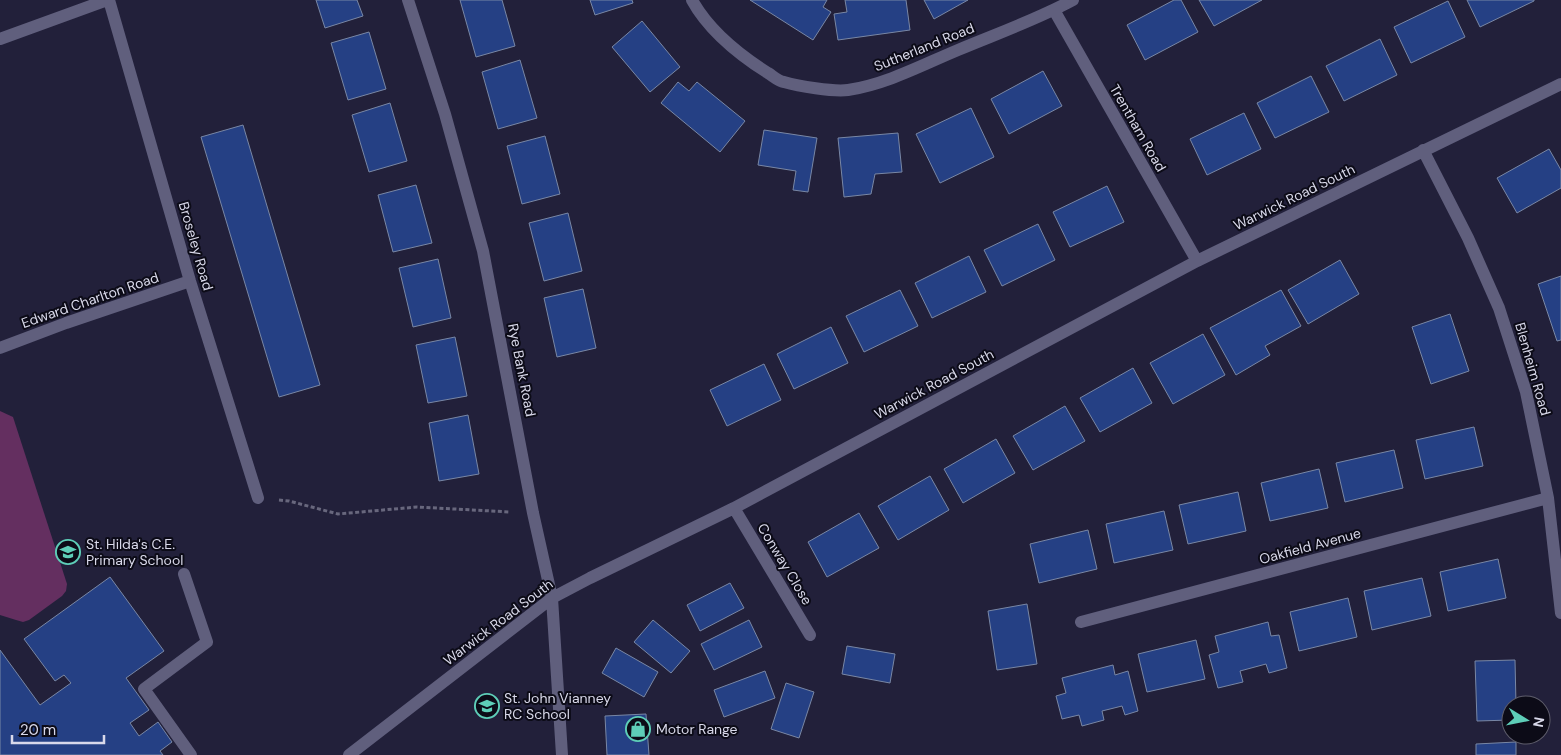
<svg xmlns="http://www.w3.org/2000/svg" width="1561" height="755" font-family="'DM Sans',sans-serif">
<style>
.green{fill:#642f60}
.building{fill:#254084;stroke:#7987a5}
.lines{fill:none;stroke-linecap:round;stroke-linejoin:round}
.path{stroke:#68677d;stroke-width:3;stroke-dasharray:4 2.5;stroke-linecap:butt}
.service{stroke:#605f7d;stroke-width:12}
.minor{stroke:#605f7d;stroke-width:12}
.labels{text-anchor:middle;stroke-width:4;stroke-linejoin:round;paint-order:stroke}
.street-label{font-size:14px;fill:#d9d9ea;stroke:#0c0b17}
.poi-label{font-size:14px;fill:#d9d9ea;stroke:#0c0b17;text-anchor:start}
</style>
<rect width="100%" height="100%" fill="#22203a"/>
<path class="green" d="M0,411L13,417L67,584L66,591L62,596L29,620L23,622L16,620L0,615Z"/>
<path class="building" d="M316,0H357L363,16L325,28Z
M460,0H502L515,46L476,57Z
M590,0H632L633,3L595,15Z
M750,0H827L823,7L831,12L813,40Z
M845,0H906L910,30L838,40L834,14L847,12Z
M924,0H968L934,19Z
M1174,0H1181L1198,32L1145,60L1127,25Z
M1199,0H1262L1214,26Z
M1467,0H1534V1L1480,27Z
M1448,1L1465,37L1411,63L1394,27Z
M642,21L680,67L650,92L612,47Z
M369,32L386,89L348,100L331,43Z
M1380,39L1397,75L1344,101L1326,66Z
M520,60L537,118L498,129L482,72Z
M1043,71L1062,106L1009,134L991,99Z
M1311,76L1329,112L1275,138L1257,103Z
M678,82L689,91L697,82L745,121L720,152L661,103Z
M390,103L407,161L369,172L352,115Z
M971,108L994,157L940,183L916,134Z
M1244,113L1261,149L1207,175L1190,139Z
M243,125L320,385L279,397L201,137Z
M764,130L817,138L808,192L793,190L796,171L758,165Z
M898,133L902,172L875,174L871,194L844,197L838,138Z
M545,136L560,194L522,204L507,146Z
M1549,149L1561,170V188L1517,213L1497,178Z
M416,185L432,243L393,252L378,195Z
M1107,186L1124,222L1070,247L1053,212Z
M568,213L582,271L544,281L529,223Z
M1038,224L1055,260L1002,286L984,250Z
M969,256L986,292L932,318L915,283Z
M438,259L451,318L413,327L399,268Z
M1340,260L1359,294L1308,324L1288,290Z
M1561,276V340L1557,341L1538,284Z
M583,289L596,348L557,357L544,298Z
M900,290L918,326L864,352L846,316Z
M1281,290L1301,326L1265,346L1270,355L1236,375L1210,328Z
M1450,314L1469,371L1431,384L1412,327Z
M831,327L848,363L794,389L777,354Z
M1203,334L1225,375L1173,404L1150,363Z
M455,337L467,396L428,403L416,345Z
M764,364L781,400L727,426L710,390Z
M1133,368L1152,403L1100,432L1080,398Z
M1065,406L1085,441L1033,470L1013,436Z
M468,415L479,474L439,481L429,423Z
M1474,427L1483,466L1425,479L1416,440Z
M996,439L1015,473L963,503L944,469Z
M1394,450L1403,488L1345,502L1336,463Z
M1319,469L1328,508L1270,521L1261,483Z
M930,476L949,510L898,540L878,506Z
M1238,492L1246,531L1188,544L1179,505Z
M1164,511L1173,550L1114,563L1106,524Z
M859,513L879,548L827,577L808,542Z
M1088,530L1097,569L1039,583L1030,544Z
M1498,559L1506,598L1448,611L1440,572Z
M110,577L164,651L126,678L149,710L130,723L139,736L158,722L172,742L160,751L163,755H0V650L40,705L71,683L64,675L55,681L24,639Z
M1422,578L1431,616L1372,630L1364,591Z
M730,583L744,608L700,631L687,605Z
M1348,598L1357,637L1299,651L1290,612Z
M1027,604L1037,664L997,670L988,611Z
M653,620L690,651L671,673L634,642Z
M749,620L762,647L714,670L701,644Z
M1268,622L1271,636L1279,635L1287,668L1269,673L1266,664L1240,671L1243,682L1218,688L1209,655L1219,652L1215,636Z
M1196,640L1205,679L1147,692L1138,654Z
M847,646L895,654L890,683L842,674Z
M616,648L658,672L644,697L602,673Z
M1515,660L1516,705H1511V720L1477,721L1475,661Z
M1113,665L1115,675L1128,671L1138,711L1125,715L1122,706L1102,711L1104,720L1082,726L1079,715L1062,719L1056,696L1066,693L1062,678Z
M765,671L775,698L724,717L714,690Z
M786,683L814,692L799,738L771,729Z
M646,714L649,755H607L605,716Z
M1516,742V755H1476V744Z"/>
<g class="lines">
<path class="path" d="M279,500L289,501L338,514L417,507L510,512"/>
<path class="service" d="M184,574L207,642L144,689L191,755"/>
<path class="minor" d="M109,0L190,281L258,498
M408,0L445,114L483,251L533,513L552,598L562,755
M692,0C709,31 738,54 768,73C773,76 778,81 784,82C798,86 833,92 848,90C887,84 922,65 958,50C996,34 1036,20 1073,0
M1054,10L1197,261
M0,39L107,0
M1423,150L1468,238L1499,308L1526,392L1548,498L1561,613
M0,348L66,323L190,281
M734,508L810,635
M1081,622L1548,498
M349,755L552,598L590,578L734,508L1197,261L1561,84"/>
</g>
<defs>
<symbol id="school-ring" viewBox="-11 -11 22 22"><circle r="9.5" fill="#0c0b17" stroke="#5eceb8" stroke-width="1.5"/><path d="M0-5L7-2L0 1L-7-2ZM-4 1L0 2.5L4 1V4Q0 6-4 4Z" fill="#5eceb8"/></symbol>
<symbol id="shop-ring" viewBox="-11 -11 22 22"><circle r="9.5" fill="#0c0b17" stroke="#5eceb8" stroke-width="1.5"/><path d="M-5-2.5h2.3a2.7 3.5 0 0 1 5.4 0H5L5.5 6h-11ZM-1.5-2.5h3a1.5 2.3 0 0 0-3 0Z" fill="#5eceb8"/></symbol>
</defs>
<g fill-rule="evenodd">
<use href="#school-ring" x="54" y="538" width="28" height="28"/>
<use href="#school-ring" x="473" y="692" width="28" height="28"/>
<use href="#shop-ring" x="624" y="715" width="28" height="28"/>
</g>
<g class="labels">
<g class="street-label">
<text transform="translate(924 47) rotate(-22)" y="5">Sutherland Road</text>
<text transform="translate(1138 128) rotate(60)" y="5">Trentham Road</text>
<text transform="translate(1294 197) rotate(-26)" y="5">Warwick Road South</text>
<text transform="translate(196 246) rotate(74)" y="5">Broseley Road</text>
<text transform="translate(90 300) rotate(-19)" y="5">Edward Charlton Road</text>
<text transform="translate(1533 369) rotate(74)" y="5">Blenheim Road</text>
<text transform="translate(522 370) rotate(79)" y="5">Rye Bank Road</text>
<text transform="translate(934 384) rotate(-28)" y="5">Warwick Road South</text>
<text transform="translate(1310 546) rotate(-15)" y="5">Oakfield Avenue</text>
<text transform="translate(785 564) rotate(59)" y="5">Conway Close</text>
<text transform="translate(498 622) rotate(-37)" y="5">Warwick Road South</text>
</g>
<g class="poi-label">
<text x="86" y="549">St. Hilda's C.E.<tspan x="86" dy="16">Primary School</tspan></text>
<text x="504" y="703">St. John Vianney<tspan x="504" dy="16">RC School</tspan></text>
<text x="656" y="734">Motor Range</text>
</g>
</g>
<g transform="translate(1526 720) rotate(100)"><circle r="24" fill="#0c0b17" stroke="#5e5d6b"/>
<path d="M0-4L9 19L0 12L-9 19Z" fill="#5eceb8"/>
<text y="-8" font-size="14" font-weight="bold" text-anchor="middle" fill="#d9d9ea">N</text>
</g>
<path d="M12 735v8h92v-8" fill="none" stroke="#d9d9ea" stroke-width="2.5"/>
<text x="20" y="735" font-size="15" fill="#d9d9ea" stroke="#0c0b17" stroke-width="4" paint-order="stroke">20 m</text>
</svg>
